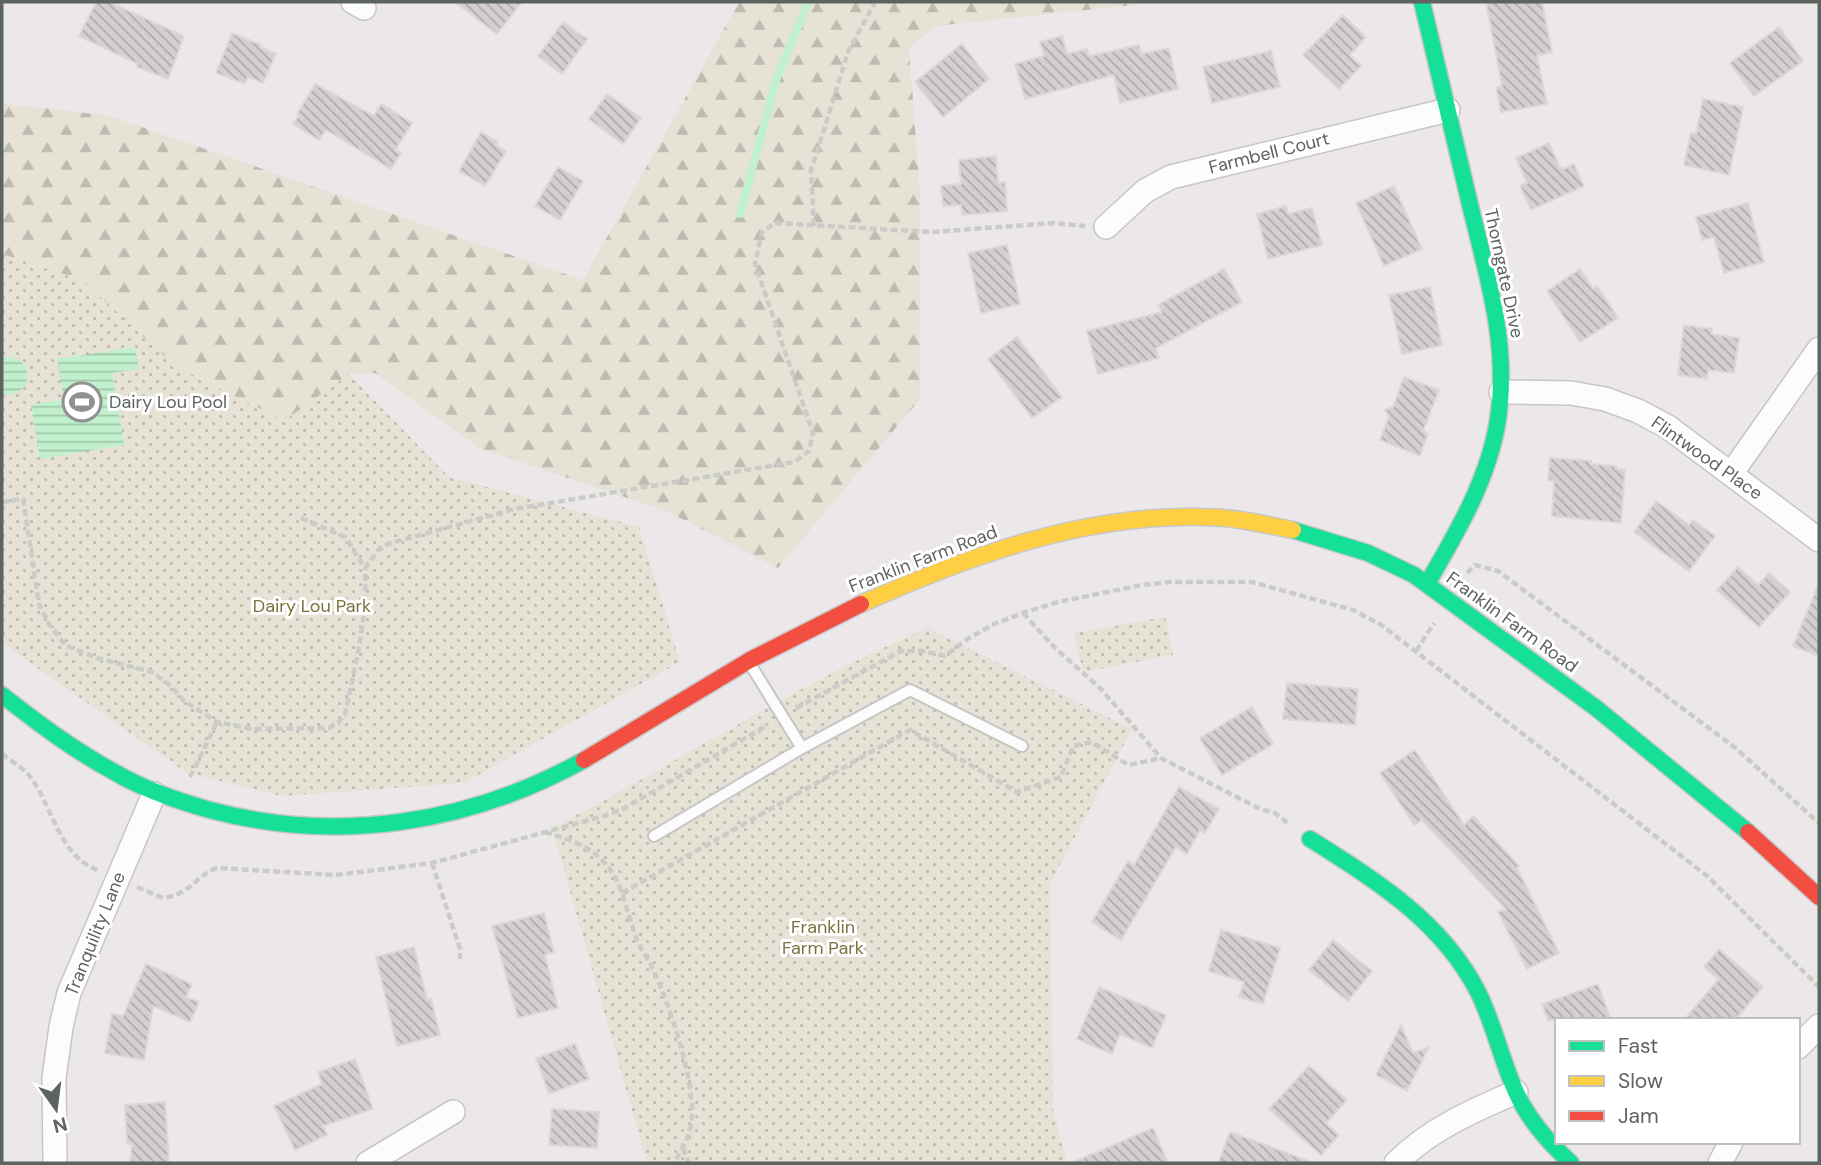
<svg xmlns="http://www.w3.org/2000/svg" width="1821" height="1165" font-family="'DM Sans',sans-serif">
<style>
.forest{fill:url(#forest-firs)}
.park{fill:url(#park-dots)}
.water{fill:url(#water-rules)}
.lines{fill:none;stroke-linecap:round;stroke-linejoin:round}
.stream{stroke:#c1f0cd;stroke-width:8}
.building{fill:url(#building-back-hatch);stroke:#dcd7d9;stroke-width:2}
.lane-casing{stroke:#c7c6c7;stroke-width:14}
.street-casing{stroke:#c7c6c7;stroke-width:26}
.fast-casing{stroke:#c8c7c8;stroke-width:19}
.slow-casing{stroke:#c8c7c8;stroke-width:19}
.jam-casing{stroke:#c8c7c8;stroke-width:19}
.path{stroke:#caccc8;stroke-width:4.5;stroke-dasharray:7 3.5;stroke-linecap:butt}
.lane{stroke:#fcfcfc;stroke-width:10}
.street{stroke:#fcfcfc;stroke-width:23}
.fast{stroke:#16e098;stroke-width:16}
.slow{stroke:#ffcf43;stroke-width:16}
.jam{stroke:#f24e42;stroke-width:16}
.labels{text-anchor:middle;stroke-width:6;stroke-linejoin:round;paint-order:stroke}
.street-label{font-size:18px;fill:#5d6460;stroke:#fff}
.poi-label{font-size:18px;fill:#5d6460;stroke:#fff;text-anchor:start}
.park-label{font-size:18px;fill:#7a733e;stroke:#fff}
</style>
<defs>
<pattern id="forest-firs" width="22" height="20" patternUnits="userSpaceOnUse" patternTransform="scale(1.75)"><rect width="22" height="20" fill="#e6e2d6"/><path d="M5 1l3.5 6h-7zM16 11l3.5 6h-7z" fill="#bebbb1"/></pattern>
<pattern id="park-dots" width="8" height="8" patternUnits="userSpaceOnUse" patternTransform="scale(1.75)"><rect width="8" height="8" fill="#e6e2d6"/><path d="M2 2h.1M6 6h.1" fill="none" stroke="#bebbb1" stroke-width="1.8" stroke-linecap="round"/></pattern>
<pattern id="water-rules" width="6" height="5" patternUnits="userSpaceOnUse" patternTransform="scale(1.75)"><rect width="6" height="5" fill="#c1f0cd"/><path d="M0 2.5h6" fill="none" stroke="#a0c6aa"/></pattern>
<pattern id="building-back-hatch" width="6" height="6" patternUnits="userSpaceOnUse" patternTransform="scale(1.75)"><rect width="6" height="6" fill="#d4d0d2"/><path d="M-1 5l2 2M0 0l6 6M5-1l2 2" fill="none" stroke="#afacae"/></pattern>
</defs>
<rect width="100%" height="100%" fill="#ece8ea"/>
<path class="forest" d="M739,2H1162L936,26L909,48L920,192V399L778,568L666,511L479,448L375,373L349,374L285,421L175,366L82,280L2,254V103L110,116L583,280Z"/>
<path class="park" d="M2,254L82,280L175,366L284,421L349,374L449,477L639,527L680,662L464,783L282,796L187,773L2,643Z
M1165,617L1173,655L1083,672L1074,633Z
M928,628L1132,729L1050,884L1053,1109L1067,1163H647L552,828C678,763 797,683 928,628Z"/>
<path class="water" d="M135,347L139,369L112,373L124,445L40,459L31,405L64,399L57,359Z
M2,357C20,356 31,366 26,384C20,392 12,396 2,393Z"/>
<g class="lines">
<path class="stream" d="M740,214L776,80L808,2"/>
</g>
<path class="building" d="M96,2H109L184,36L168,79L137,67L138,64L79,36Z
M455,2H522L497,34Z
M1486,2H1542L1552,52L1537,56L1547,104L1501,112L1496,87L1502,86Z
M1343,15L1366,37L1350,55L1361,66L1339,89L1303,55Z
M563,22L587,39L562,74L538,56Z
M1779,27L1803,61L1754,96L1730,63Z
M232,33L261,45L260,47L276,54L263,83L248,77L245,84L216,73Z
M1062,36L1067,54L1087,49L1089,56L1139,45L1141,54L1169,48L1178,89L1120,103L1114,75L1025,99L1015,64L1044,56L1040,42Z
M962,44L989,79L943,117L915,82Z
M1271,51L1280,87L1212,103L1203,67Z
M315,84L374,116L381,104L412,123L395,150L401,153L391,169L326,130L319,140L293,124L299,115L297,114Z
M607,94L641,118L623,144L589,119Z
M1703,99L1743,107L1729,175L1684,165L1691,133L1696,134Z
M481,132L498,142L496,145L506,151L485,186L459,171Z
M1549,143L1560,168L1562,167L1563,169L1574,164L1584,186L1531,210L1520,186L1527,183L1516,158Z
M996,156L998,183L1005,182L1007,211L962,215L961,205L943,206L941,186L961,184L959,160Z
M558,167L583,181L560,220L535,206Z
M1394,186L1422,249L1384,266L1356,203Z
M1748,203L1764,262L1724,273L1714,237L1702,240L1696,217Z
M1286,206L1288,214L1312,208L1322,245L1268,259L1257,214Z
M1007,245L1020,304L981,313L968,253Z
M1224,269L1242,302L1156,348L1159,358L1098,374L1087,331L1162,312L1158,305Z
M1580,269L1593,289L1597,286L1618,318L1580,342L1547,291Z
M1430,287L1442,345L1402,354L1389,295Z
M1684,325L1712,329L1711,334L1739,338L1734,373L1708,370L1707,379L1678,375Z
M1017,337L1062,397L1032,418L988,359Z
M1404,377L1439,390L1423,431L1428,433L1420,456L1380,440L1389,416L1385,410L1393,407Z
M1550,458L1591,461V464L1616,466V469L1625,470L1621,523L1552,516L1554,481L1548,480Z
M1656,501L1689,525L1693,520L1715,536L1689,571L1634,532Z
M1738,567L1758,585L1769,573L1790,592L1759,627L1717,590Z
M1819,583V656L1793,646Z
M1287,683L1358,689L1355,725L1283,719Z
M1252,707L1273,744L1222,775L1200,738Z
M1415,750L1464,825L1473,816L1519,866L1517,868L1559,953L1527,969L1498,912L1506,909L1422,820L1414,825L1380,773Z
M1179,787L1219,809L1205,833L1200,830L1187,854L1176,847L1121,940L1092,922L1128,861L1134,865Z
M544,913L554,952L545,955L558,1008L518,1018L492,926Z
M1221,930L1280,948L1263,1004L1239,997L1244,982L1209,971Z
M1333,940L1372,971L1348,1001L1309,970Z
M414,947L427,1000L431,999L440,1035L397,1046L376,957Z
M1719,949L1763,987L1735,1020H1684L1719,979L1704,967Z
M146,964L192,984L186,997L199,1002L190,1022L153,1006L144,1060L105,1053L112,1014L123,1016Z
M1598,984L1611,1020H1548L1542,1004Z
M1099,987L1166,1015L1152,1048L1120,1034L1112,1054L1077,1039Z
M1401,1025L1413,1053L1429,1047L1407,1091L1376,1075Z
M575,1044L589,1079L549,1094L536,1058Z
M355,1059L373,1109L323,1126L327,1135L295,1150L274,1106L322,1084L318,1072Z
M1309,1066L1347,1100L1326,1123L1339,1135L1321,1155L1269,1109Z
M165,1102L169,1163H130L132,1144H127L125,1105Z
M552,1109L599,1112L597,1148L549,1145Z
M1153,1128L1168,1163H1071Z
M1230,1132L1309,1161L1308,1163H1218Z"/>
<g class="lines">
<defs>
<path id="lane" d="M802,748L910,690L1022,746
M654,836L802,748L750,664"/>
<path id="street" d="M353,2L364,8
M1106,227L1145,191L1171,177L1448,110
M1501,392L1571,393L1605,399L1638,411L1668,427L1819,540
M1731,474L1819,349
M1798,1047L1819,1026
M55,1163L54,1078L61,1027L69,993L154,794
M368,1163L453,1112
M1396,1163C1430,1129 1472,1111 1516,1092
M1720,1163L1731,1142"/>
<path id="fast" d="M1422,2C1438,71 1455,140 1471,209C1488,278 1509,347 1498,419C1489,479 1457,532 1427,584
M1293,530L1368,553L1414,575L1596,708L1748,832
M2,695C39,724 75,751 116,773C145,790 178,801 210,810C337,844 469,824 584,760
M1310,839C1375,880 1442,921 1478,992C1494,1024 1501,1059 1516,1092C1528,1119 1549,1143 1571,1163"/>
<path id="slow" d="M861,604C968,556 1084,514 1203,517C1234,517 1263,524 1293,530"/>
<path id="jam" d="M584,760L750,660L861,604
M1748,832L1819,897"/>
</defs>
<use href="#lane" class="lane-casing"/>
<use href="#street" class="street-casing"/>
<use href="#fast" class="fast-casing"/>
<use href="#slow" class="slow-casing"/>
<use href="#jam" class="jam-casing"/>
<path class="path" d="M814,226L811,171L848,52L875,2
M2,502L23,499L39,604L49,624L65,645L97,658L152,672L172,687L184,701L217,722L252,729L329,728L338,723L345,714C355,666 368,618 365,569
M301,518L345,537L365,568L380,548L391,543L515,509L794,462L809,451L813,433L755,264L762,232L775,223L932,232L1053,223L1085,226
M1467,573L1475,565L1498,571L1733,746L1819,823
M1023,613L1055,648L1100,688L1161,758L1260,809L1275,813L1289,824
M1416,651L1434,623
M796,708L901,651H923L945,656L969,638L994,624L1023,613L1058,602L1142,585L1170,582H1252L1353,610L1380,624L1706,875L1819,987
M2,754C11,761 25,769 31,778C54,809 58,854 97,870
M190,777L217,722
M545,832C565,838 587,845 602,860C623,880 626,912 636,937C639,947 646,956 651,965C668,1000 698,1087 691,1124C689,1138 681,1151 674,1163
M432,863L460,949V959
M137,887L163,898C193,893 195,876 217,868L336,875L432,863L604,816L623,809L768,725
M622,893L910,730L1017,792L1061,777L1073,746L1092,742L1128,765L1161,758
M683,1148L689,1163"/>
<use href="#lane" class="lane"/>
<use href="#street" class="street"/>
<use href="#fast" class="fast"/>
<use href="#slow" class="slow"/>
<use href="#jam" class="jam"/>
</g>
<defs>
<symbol id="stadium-ring" viewBox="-11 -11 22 22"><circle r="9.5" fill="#fff" stroke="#8f9290" stroke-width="1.5"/><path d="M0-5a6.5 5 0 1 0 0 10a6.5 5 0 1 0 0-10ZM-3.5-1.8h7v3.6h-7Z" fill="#8f9290"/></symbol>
</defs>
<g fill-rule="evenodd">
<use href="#stadium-ring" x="60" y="380" width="44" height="44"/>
</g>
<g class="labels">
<g class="street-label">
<text transform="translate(1269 153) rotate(-14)" y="6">Farmbell Court</text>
<text transform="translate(1504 273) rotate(78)" y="6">Thorngate Drive</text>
<text transform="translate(1707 458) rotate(35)" y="6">Flintwood Place</text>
<text transform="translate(923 559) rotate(-21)" y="6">Franklin Farm Road</text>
<text transform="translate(1512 622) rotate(36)" y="6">Franklin Farm Road</text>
<text transform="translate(95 934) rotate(-68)" y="6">Tranquility Lane</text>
</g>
<g class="poi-label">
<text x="109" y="408">Dairy Lou Pool</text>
</g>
<g class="park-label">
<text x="312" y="612">Dairy Lou Park</text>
<text x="823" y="933">Franklin<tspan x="823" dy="21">Farm Park</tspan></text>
</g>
</g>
<rect width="1821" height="1165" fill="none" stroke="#5d6460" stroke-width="7"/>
<rect x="1555" y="1018" width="245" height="126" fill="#ffffff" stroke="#bec1bf" stroke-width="2"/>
<rect x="1569" y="1041" width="35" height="10" fill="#16e098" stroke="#bec1bf" stroke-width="2"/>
<text x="1618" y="1053" font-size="21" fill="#5d6460">Fast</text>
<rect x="1569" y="1076" width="35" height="10" fill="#ffcf43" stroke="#bec1bf" stroke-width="2"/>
<text x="1618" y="1088" font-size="21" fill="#5d6460">Slow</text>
<rect x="1569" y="1111" width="35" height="10" fill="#f24e42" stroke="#bec1bf" stroke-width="2"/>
<text x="1618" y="1123" font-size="21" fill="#5d6460">Jam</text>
<g transform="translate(56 1109) rotate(166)" stroke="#ffffff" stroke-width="5" paint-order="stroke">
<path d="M0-5L12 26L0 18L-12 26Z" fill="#5d6460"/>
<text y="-10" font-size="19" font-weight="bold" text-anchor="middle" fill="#5d6460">N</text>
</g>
</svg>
